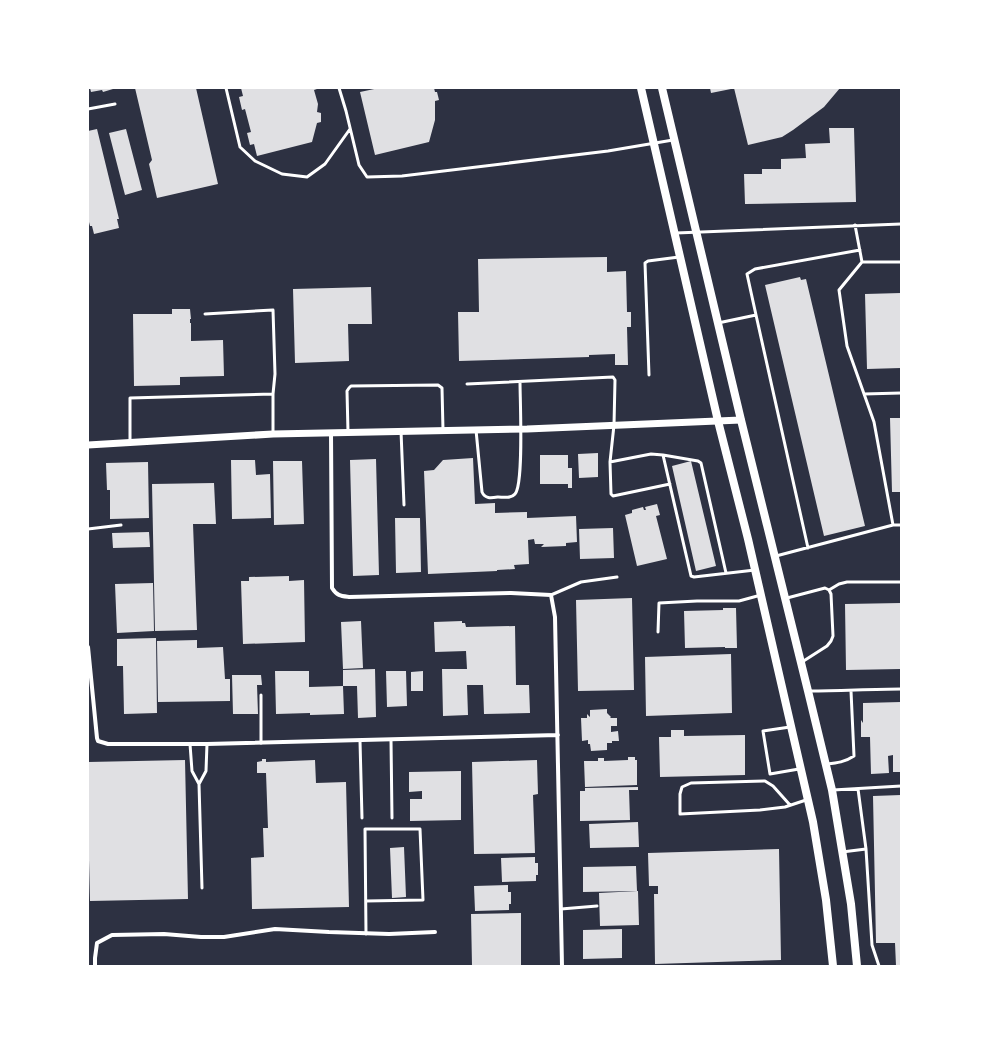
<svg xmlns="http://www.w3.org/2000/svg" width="989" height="1054" font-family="Quicksand,sans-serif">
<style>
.building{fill:#e0e0e3}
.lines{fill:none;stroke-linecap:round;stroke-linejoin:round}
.service{stroke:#fff;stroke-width:3}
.minor{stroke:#fff;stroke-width:4}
.tertiary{stroke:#fff;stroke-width:7}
.secondary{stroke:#fff;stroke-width:8}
</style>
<rect width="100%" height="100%" fill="#2d3142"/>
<path class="building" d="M90,88H112L113,89L103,92L102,90L91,92Z
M135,88H196L218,184L157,198L149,164L152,160Z
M241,88H320L314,90L318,104L317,112L321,113V122L317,123L312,142L257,156L254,144L250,145L247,133L251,132L245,109L242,110L239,97L243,96Z
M379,88H434L435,92H437L439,100L435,101V120L429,142L375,155L360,92Z
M710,88H731V89L711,93Z
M734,88H840L824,107L793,130L782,137L748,145Z
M829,128H854L856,202L745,204L744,174H762V169H781V159L806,158L805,144L830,143Z
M97,129L119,219H117L119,228L94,234L92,226H90L88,218V131Z
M126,129L142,190L125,195L109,133Z
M607,257V272L626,271L627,312H631V327H627L628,365H615V354L589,355V357L459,361L458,312H479L478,259Z
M800,277L801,280L806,279L865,526L824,536L765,285Z
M371,287L372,324H348L349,361L295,363L293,289Z
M901,293V368L867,369L865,294Z
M172,309H190L191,319H190V323H191V341L223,340L224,376L180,377V385L134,386L133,314H172Z
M890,418H901V492H892Z
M598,453V477L579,478L578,454Z
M540,455H568V468H572V488H568V484H540Z
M473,458L475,504L495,503V513L527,512V528V518L576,516L577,542L566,543V546L541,547L544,544H535L534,539L528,540L529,564L514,565L515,569L497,570V571L428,574L424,471L434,470L443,460Z
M376,459L379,575L353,576L350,460Z
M231,460H255L256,475L270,474L271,518L232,519Z
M273,461H302L304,524L274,525Z
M691,461L716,566L696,571L672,466Z
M148,462L149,518L110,519V490H107L106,463Z
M214,483L216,524H193L197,630L155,631L152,484Z
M657,504L660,515L656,516L667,559L637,566L625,515L632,513V510L643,507L644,510H646L645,507Z
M395,518H420L421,572L396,573Z
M613,528L614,558L580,559L579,529Z
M149,532L150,547L113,548L112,533Z
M289,576V581L304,580L305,642L243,644L241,581H249V577Z
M153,583L154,631L117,633L115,584Z
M632,598L634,690L578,691L576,600Z
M901,603V669L846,670L845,604Z
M723,608H736L737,648H725V647L685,648L684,611L723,610Z
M361,621L363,668L343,669L341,622Z
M462,621V623H465L466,627L515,626L516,685H529L530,713L484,714L483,685H467L468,715L443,716L442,669H467L466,651L435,652L434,622Z
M156,638L157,713L124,714L123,666H117V639Z
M197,640V648L223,647L225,679H230V701L158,702L157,641Z
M731,654L732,713L646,716L645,657Z
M375,669L376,717L358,718L357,686H343V670Z
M275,671H309V687L343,686L344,714L310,715V713L276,714Z
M386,671H406L407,706L387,707Z
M423,671V691H411V672Z
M232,675H261L262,685H257L258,714H233Z
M901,702V772H893V755L888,756L889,773L871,774L870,737H861V720L863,723V703Z
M607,709V713L611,717L610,718H617V726H611V732L618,731L619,741H612V743H607V750L591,751L590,744H588V740L582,741L581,718H587V714L590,717V710Z
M671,730H684V736L745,735V775L660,777L659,737H671Z
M628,757H635V760H637V785L585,787L584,761H598V758H604V761L628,760Z
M262,759H266V762L315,760L316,783L346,782L349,907L252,909L251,858L264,857L263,828H268L266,773H257V762L262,761Z
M185,760L188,899L90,901L88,819V762Z
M537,760L538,794L533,795L535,853L474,854L472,762Z
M461,771V820L410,821V799H422V791L409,792V772Z
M638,787V790H629L630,820L580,821V791H585V788Z
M901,795V966H896L895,943H876L873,796Z
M638,822L639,847L590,848L589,824Z
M404,847L406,897L392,898L390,848Z
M779,849L781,960L655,964L654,894H658V886H649L648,853Z
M535,857V863H538V875H536V881L502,882L501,858Z
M636,866L637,891L583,892V867Z
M508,885V892H511V904H509V910L475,911L474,886Z
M638,891L639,925L600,926L599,893Z
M521,913V966H472L471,914Z
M622,929V958L583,959V930Z"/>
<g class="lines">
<path class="service" d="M226,88L240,147L255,161L282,174L307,177L325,164L350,129
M339,88L346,111L359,165L367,177L402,176L608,151L673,140
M88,109L115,104
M855,225L862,262H901
M676,233L901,224
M862,262L839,290L847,346L874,422L893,525
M205,314L273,310L275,374L273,394V434
M756,315L747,274L755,269L860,250
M718,323L756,315L808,548
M649,375L645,263L648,261L679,257
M467,384L613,377L615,380L614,425L610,462L651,454L663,455L691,576L694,577L755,570
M864,394L901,393
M476,430L482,492C485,499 491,498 498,497C503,497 511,499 515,494C524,484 520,400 520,382
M401,431L404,505
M348,432L347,391L349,388L351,386L438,385L442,388L443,430
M130,442V398L273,394
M663,455L698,461L701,463L726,573
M610,462L611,494L613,496L670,484
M88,529L121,525
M776,556L893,525H901
M551,595L581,582L617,577
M787,598L825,588L829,590L839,584L847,582H901
M658,632L659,603L697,601H739L761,595
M802,662L827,646L831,641L833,636L831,594L829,590
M810,691C840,691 871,689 901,689
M261,695V743
M790,727L763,731L770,774L799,769
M391,740L392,818
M360,741L362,818
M190,744L192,771L199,784L206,771L207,744
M827,764C837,763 845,762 854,756L851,691
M199,784L202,888
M858,789L866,849L872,945L879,966
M833,790L901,786
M790,805L773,786L765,781L691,783L682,787L680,794V814L760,810L785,807L806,800
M842,852L866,849
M366,901L423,900L420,829H365L366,934
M561,909L597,906"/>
<path class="minor" d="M331,433L332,588C337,596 341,596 349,597L511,593L551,595L555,617L562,966
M88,647L97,738L98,741L108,744H207L558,735
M95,966V958L97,943L112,935L164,934L201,937H224L275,929L329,932L389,934L435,932"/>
<path class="tertiary" d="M88,445L273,434L527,429L741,420"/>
<path class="secondary" d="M641,88L718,421L748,539L813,822L826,900L833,966
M662,88L741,420L808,691L832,790L851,904L857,966"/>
</g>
<rect width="989" height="1054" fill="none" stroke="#ffffff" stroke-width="178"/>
</svg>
